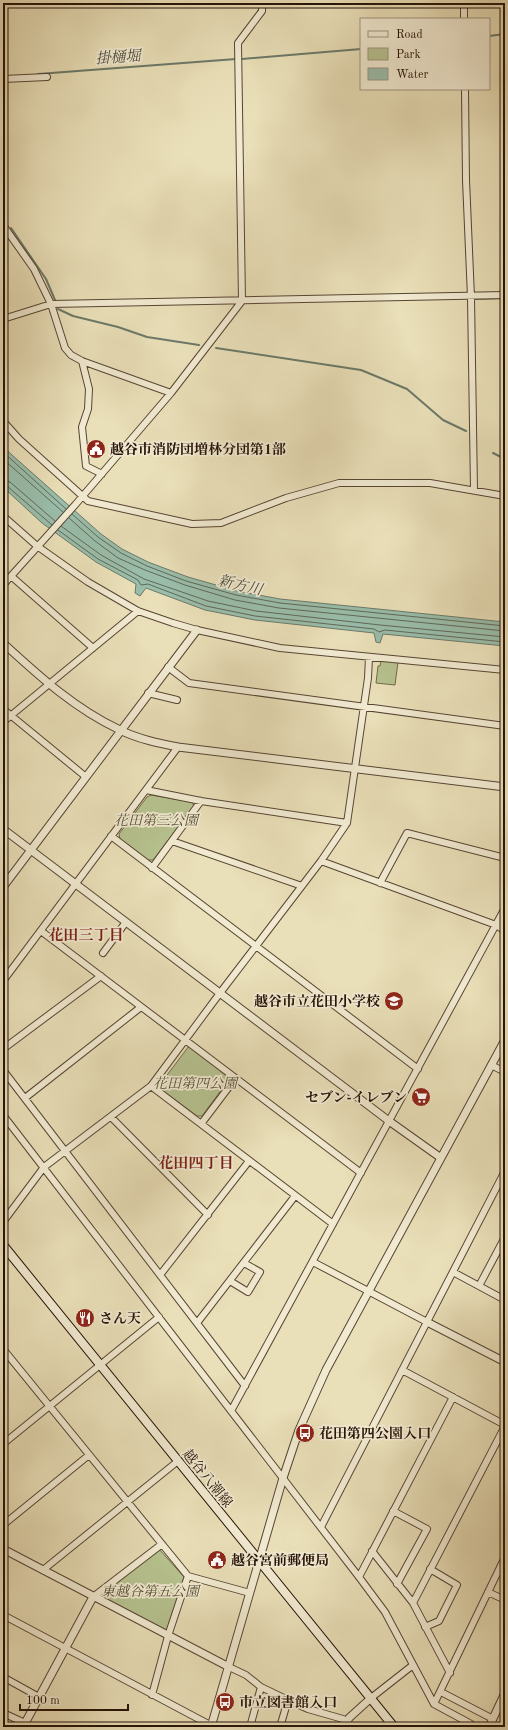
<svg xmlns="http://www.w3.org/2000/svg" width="508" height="1730" font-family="'Old Standard TT','Noto Serif JP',serif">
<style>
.green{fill:#b6c28f;stroke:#6e6a4b}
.water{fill:#99bdaa;stroke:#6b7969}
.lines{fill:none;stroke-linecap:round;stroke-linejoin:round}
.shore{stroke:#606858;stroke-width:1}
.stream{stroke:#6b7969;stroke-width:2}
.minor-casing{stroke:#574533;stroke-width:8}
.tertiary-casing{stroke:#574533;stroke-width:9}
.secondary-casing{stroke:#261207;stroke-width:10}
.minor{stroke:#f1ead1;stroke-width:6}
.tertiary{stroke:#f1ead1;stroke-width:7}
.secondary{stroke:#f1ead1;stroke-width:8}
.labels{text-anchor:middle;stroke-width:3.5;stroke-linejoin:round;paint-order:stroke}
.poi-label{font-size:14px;font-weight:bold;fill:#261207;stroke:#f1ead1;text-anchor:start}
.park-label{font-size:14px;font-style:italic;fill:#585037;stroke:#f1ead1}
.street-label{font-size:14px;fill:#261207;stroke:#f1ead1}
.water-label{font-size:15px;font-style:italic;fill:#4e4e40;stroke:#f1ead1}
.neighbourhood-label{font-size:15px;font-weight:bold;fill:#7a1f14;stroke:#f1ead1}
</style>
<rect width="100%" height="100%" fill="#e9dfb8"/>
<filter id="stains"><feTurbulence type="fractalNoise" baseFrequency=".005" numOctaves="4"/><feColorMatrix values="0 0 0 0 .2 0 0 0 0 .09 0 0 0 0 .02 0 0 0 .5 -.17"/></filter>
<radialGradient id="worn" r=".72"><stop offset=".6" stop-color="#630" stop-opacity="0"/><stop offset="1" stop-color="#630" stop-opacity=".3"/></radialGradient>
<path class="green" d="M381,660L398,662L395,685L376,683L378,666H380Z
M151,795L192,802L194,806L153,860H148L120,839L119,834L147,797Z
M189,1046L228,1077V1081L202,1116H197L158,1087Z
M159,1549L184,1577L166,1632L98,1596Z"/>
<path class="water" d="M3,447L101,534L122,549L148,562L188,577L237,591L280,599L505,622V646L383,634L380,643L376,642L374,633L255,620L205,610L146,588L140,596L135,593L136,584L96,562L42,523L3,487Z"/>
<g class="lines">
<path class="shore" d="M3,452L66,509
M3,459L63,512
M3,480L10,482L55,521
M3,485L7,486L52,525
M72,514L98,537L121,553L147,566L186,581L236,595L280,603L505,626
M69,518L95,541L118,558L145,570L185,585L235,600L279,608L505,631
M61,526L101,555L144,579L208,601L256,611L380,625L505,637
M58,530L98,559L138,580L141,585L148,584L206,606L255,616L374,629L379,632L385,630L505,642"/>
<path class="stream" d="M489,36L505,34
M242,59L361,49
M38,74L236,59
M11,228L46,279L55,300
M475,299L505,298
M58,309L73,316L118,327L147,337L199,345
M216,348L361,370L407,389L443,420L466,431
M493,453L505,459"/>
<defs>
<path id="minor" d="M464,3V19
M3,79L47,77
M465,89L466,180L471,297L474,490
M3,225L34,269L51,304L65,348L71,355L82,361L171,393
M3,319L51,304L505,295
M82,361L89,389L88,409L82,427L86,466L102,474
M3,421L19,439L88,501L192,524L221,523L286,498L339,483H430L505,496
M3,516L37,546L88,582L138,611L173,623L197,630L280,648L505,670
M11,576L93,648
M3,585L75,505L171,393L242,301L238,43L262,11V3
M168,667L189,683L505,726
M148,693L177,700
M3,709L86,777
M3,722L138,611
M146,790L201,801L347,823
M111,836L418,1069
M172,841L302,886
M321,861L496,925L505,931
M152,868L201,801
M380,883L407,833L505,858
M41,931L361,1173
M103,953L126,922
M3,981L178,747
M3,1049L101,976
M491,1065L505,1072
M3,1070L245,1386
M151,1086L333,1224
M25,1098L141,1007
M3,1115L359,1577L385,1612L434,1704L471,1724L474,1727
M111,1117L208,1215
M201,1124L235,1079
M3,1222L44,1167L151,1086L220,993L321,861L347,823L368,678L369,657
M313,1262L427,1322
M453,1272L505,1300
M160,1275L249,1161
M230,1281L248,1292L260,1272L244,1263
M479,1286L505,1237
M197,1323L295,1196
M3,1349L188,1576L250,1593
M402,1370L505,1425
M231,1411L505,908
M3,1444L159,1317
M393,1511L427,1529L397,1584
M3,1525L89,1455
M321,1527L505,1171
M372,1551L413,1603L450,1673
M43,1570L178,1461
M359,1577L453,1397
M488,1592L505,1600
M93,1597L162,1544
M413,1603L505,1426
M3,1615L212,1726
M425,1627L439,1621L457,1585L430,1569
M229,1667L246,1675L261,1687L288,1700L308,1709L343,1719L350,1727
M3,1677L39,1697
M441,1692L493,1719
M152,1695L168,1636L188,1576
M371,1698L413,1665
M434,1704L505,1557
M3,1713L25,1723
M250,1727L261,1687
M280,1727L288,1700"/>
<path id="tertiary" d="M3,643C39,676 75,709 120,730C138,739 158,743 178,747L505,787
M3,829L389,1121L441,1158
M3,887L197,630
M427,1322L505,1362
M3,1549L229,1667
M23,1727L93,1597
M211,1727L283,1478L299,1430L326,1370L505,1040
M344,1727L349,1718L371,1698
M489,1727L505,1693"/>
<path id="secondary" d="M3,1245L394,1727"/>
</defs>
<use href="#minor" class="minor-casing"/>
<use href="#tertiary" class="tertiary-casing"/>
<use href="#secondary" class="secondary-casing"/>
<use href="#minor" class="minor"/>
<use href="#tertiary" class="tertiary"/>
<use href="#secondary" class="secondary"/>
</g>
<defs>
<symbol id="civic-disc" viewBox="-11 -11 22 22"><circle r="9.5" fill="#8f2418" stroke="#f1ead1"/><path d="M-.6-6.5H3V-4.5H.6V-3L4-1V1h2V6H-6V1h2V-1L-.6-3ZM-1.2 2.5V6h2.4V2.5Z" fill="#fff"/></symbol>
<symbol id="school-disc" viewBox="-11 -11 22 22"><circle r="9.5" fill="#8f2418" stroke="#f1ead1"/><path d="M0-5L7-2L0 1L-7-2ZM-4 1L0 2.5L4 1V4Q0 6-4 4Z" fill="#fff"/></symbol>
<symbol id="supermarket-disc" viewBox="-11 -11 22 22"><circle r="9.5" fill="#8f2418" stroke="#f1ead1"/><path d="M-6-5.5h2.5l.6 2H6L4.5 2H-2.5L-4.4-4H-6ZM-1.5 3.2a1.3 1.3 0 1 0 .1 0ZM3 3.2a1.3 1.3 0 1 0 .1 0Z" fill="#fff"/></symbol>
<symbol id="restaurant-disc" viewBox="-11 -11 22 22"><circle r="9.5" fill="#8f2418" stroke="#f1ead1"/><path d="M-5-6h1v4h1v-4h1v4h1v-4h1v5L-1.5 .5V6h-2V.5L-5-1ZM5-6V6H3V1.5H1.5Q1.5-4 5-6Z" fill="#fff"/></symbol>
<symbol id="bus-disc" viewBox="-11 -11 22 22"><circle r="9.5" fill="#8f2418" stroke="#f1ead1"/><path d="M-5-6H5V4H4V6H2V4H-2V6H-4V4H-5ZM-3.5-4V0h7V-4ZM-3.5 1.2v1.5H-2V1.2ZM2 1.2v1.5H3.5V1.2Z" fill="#fff"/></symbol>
</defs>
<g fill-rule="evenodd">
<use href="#civic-disc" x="85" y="438" width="22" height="22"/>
<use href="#school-disc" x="383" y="990" width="22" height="22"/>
<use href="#supermarket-disc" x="410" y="1086" width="22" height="22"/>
<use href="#restaurant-disc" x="74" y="1307" width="22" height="22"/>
<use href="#bus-disc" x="294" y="1422" width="22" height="22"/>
<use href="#civic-disc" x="206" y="1549" width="22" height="22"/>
<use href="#bus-disc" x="214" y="1691" width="22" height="22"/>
</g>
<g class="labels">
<g class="poi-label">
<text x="110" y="454">越谷市消防団増林分団第1部</text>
<text x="380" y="1006" text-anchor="end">越谷市立花田小学校</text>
<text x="407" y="1102" text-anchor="end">セブン-イレブン</text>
<text x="99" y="1323">さん天</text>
<text x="319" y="1438">花田第四公園入口</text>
<text x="231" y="1565">越谷宮前郵便局</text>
<text x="239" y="1707">市立図書館入口</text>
</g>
<g class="park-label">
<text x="156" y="825">花田第三公園</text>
<text x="195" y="1088">花田第四公園</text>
<text x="150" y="1596">東越谷第五公園</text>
</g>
<g class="street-label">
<text transform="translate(208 1478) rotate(51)" y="5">越谷八潮線</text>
</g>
<g class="water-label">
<text transform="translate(118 57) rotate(-4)" y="5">掛樋堀</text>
<text transform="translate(240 585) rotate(13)" y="5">新方川</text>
</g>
<g class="neighbourhood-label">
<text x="86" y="940">花田三丁目</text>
<text x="196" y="1168">花田四丁目</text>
</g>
</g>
<rect width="508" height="1730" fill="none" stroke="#e9dfb8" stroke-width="16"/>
<rect x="4" y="4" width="500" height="1722" fill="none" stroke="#261207" stroke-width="2"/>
<rect x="8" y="8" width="492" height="1714" fill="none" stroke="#261207"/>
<rect x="360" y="18" width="130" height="72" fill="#f1ead1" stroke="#a09480"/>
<rect x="368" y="31" width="20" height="6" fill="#f1ead1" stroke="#a09480"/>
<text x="396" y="38" font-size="12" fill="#261207">Road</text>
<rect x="368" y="48" width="20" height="12" fill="#b6c28f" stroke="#a09480"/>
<text x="396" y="58" font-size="12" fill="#261207">Park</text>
<rect x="368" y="68" width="20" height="12" fill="#99bdaa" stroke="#a09480"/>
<text x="396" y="78" font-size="12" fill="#261207">Water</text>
<path d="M20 1704v6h108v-6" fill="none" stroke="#261207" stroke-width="2"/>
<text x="26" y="1704" font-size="12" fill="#261207" stroke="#f1ead1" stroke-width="3" paint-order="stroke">100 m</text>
<rect width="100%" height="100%" filter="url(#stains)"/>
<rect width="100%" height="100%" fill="url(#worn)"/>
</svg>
